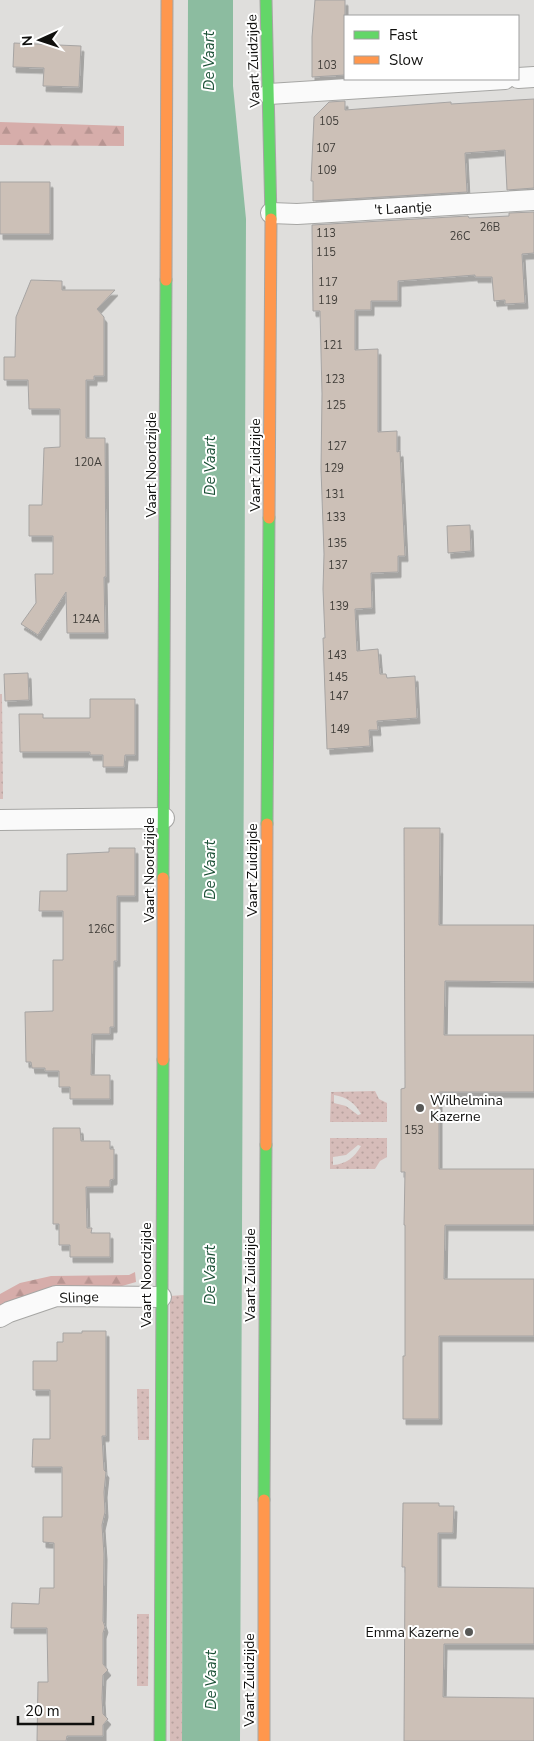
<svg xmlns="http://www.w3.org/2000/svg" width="534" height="1741" font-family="'Nunito Sans',sans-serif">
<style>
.grass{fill:url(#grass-dots);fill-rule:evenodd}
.forest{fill:url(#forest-firs)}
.water{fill:#8cbca0}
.building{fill:#ccc0b7;stroke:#a6a4a3;filter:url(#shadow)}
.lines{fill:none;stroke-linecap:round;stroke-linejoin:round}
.street-casing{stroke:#a6a6a4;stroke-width:22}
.fast-casing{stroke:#a6a6a4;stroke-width:13}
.slow-casing{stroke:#a6a6a4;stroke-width:13}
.street{stroke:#fafafa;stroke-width:20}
.fast{stroke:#63d668;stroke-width:11}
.slow{stroke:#ff974d;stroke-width:11}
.poi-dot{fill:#585856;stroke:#fff;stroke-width:2}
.labels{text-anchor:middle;stroke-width:4;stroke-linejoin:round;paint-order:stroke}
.number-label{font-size:11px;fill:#3f3c38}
.street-label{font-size:14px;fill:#10100e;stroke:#fff}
.poi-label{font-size:14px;fill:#10100e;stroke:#fff;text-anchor:start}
.water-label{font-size:15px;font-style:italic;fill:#1b5036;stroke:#fff}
</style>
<defs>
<pattern id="grass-dots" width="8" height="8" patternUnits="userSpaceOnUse" patternTransform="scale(1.25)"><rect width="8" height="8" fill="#d6bcb9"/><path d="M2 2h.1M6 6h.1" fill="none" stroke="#b7a19e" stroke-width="1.8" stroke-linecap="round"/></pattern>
<pattern id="forest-firs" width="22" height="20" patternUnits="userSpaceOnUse" patternTransform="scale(1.25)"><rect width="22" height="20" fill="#d6adaa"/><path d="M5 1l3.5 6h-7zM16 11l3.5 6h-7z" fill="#b79491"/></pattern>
<filter id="shadow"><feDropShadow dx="3" dy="5.5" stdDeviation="0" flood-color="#0004"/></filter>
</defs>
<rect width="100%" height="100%" fill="#dfdedc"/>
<path class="grass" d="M0,694H2L3,799H0Z
M375,1091L379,1099L387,1103V1122H330L331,1092ZM334,1095C347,1097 355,1103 361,1114L358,1115L346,1106L334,1103Z
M330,1138H387V1157L380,1161L375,1169H330ZM358,1145L361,1146C354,1158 346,1164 333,1165V1157L346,1155Z
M184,1295L182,1741H170V1296Z
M137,1389H149V1440H138Z
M137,1614H149L148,1686H137Z"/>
<path class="forest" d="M0,122L124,126V146L0,145Z
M135,1272L136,1282L122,1286H83L0,1308V1294L20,1283L51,1276L129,1275Z"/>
<path class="water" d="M188,0H233V86L246,219L240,1741H182Z"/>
<path class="building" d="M315,0H345V75L312,77V37Z
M14,43L81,46L79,87L43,86L44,68L13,67Z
M534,99V188L507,190L505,150L465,153L467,192L313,201V181H311L314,117L329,102L345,101V110L451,102V104Z
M0,182H50V234H0Z
M534,212V253L522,254L525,303L505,304V300L494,301L492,277H475V275L398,281V301H371V310H355V350L378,349V432L397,431V452L400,451L405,556H398V572L371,573L372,608L355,609L357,651L378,649L380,674H386L387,678L415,676L417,718L377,721L378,730H369L370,746L327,749L323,638H325L323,589L324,554L321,469L322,394L320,311H313L312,225L468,216L469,218L509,216V213Z
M31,280L62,281V290H115L97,309L104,317V376H94V380H86V438H105L106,577H104L105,633H67L66,592L38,635L21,624L36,603L35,574H53V536H29V505H42L44,448L60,447V409H29L28,380H4V357H15L16,317Z
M470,525L471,551L448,553L447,526Z
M28,673L29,700L5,701L4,674Z
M90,699H135V755H125L124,767H103V755H90V752H20L19,714H43V718H90Z
M404,828H440L439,925H534V982L445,981L444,1035H534V1092H439V1169H534V1225H445L444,1279H534V1336H439V1419H403V1356H405V1225H404L405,1172H401V1089L405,1088Z
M109,848H135V896H117V961H114V1027H110V1034H92L91,1075H110V1099H70V1087H59V1071H45V1068H32L31,1062H26L25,1012L53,1011V960H63V911H39L40,891H67V854L109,852Z
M53,1128H80L81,1141H110V1149H114V1179L110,1180V1187H86L87,1228H92L91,1233H110V1257H70V1245H59V1224H53Z
M82,1331H106V1436H102L104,1470L106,1472L104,1492L105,1512L102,1525L104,1554L103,1621L105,1627L103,1633V1664L108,1670L103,1675L102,1698L103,1714L108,1719L103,1725V1736H67L66,1741H37L38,1682H48L47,1628H11L12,1603L39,1604L40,1588H54V1543L43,1542V1517H62V1467H32L33,1439H50V1390H33V1361H57V1342H63V1333H82Z
M403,1503H439V1506H454L453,1533H438V1587L534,1588V1644H444L443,1697L534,1698V1741H404L405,1567H402Z"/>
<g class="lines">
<defs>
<path id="street" d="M518,78L534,77
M269,94L505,79
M271,213L297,214L534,200
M0,820L164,818
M0,1317L9,1312L56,1296L161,1297"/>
<path id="fast" d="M266,0L271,219
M267,824L269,518
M163,878L166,280
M264,1500L266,1145
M160,1741L163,1060"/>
<path id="slow" d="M166,280L167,0
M269,518L271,219
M163,1060V878
M266,1145L267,824
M264,1500V1741"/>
</defs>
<use href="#street" class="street-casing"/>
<use href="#fast" class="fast-casing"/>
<use href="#slow" class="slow-casing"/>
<use href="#street" class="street"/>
<use href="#fast" class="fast"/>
<use href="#slow" class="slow"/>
</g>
<g class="poi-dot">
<circle cx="420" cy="1108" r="5"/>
<circle cx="469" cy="1632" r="5"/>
</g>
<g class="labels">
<g class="number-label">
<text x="327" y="69">103</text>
<text x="329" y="125">105</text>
<text x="326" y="152">107</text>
<text x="327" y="174">109</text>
<text x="490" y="231">26B</text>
<text x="326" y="237">113</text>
<text x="460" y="240">26C</text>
<text x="326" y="256">115</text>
<text x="328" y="286">117</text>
<text x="328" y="304">119</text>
<text x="333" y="349">121</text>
<text x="335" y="383">123</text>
<text x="336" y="409">125</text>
<text x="337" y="450">127</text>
<text x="88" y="466">120A</text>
<text x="334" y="472">129</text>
<text x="335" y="498">131</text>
<text x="336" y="521">133</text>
<text x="337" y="547">135</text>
<text x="338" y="569">137</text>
<text x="339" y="610">139</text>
<text x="86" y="623">124A</text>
<text x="337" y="659">143</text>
<text x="338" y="681">145</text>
<text x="339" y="700">147</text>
<text x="340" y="733">149</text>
<text x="101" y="933">126C</text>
<text x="414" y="1134">153</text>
</g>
<g class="street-label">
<text transform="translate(253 61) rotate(-92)" y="5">Vaart Zuidzijde</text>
<text transform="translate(403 208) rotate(-3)" y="5">'t Laantje</text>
<text transform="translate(151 465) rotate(-90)" y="5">Vaart Noordzijde</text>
<text transform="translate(255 465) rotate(-90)" y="5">Vaart Zuidzijde</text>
<text transform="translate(149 870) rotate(-90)" y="5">Vaart Noordzijde</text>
<text transform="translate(252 870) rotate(-90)" y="5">Vaart Zuidzijde</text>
<text transform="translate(146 1275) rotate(-90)" y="5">Vaart Noordzijde</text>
<text transform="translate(250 1275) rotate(-90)" y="5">Vaart Zuidzijde</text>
<text transform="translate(79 1297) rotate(-2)" y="5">Slinge</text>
<text transform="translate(249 1680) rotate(-90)" y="5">Vaart Zuidzijde</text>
</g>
<g class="poi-label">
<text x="430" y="1105">Wilhelmina<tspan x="430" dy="16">Kazerne</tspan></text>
<text x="459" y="1637" text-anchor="end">Emma Kazerne</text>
</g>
<g class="water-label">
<text transform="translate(209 61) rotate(-90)" y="5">De Vaart</text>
<text transform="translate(210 466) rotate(-90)" y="5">De Vaart</text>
<text transform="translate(210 870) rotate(-90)" y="5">De Vaart</text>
<text transform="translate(210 1275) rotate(-90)" y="5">De Vaart</text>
<text transform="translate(211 1680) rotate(-90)" y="5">De Vaart</text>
</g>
</g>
<rect x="344" y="15" width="175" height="65" fill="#ffffff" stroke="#9f9f9f"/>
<rect x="354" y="31" width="25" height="8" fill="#63d668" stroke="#9f9f9f"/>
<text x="389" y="40" font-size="15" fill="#10100e">Fast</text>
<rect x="354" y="56" width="25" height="8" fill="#ff974d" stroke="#9f9f9f"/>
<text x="389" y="65" font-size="15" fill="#10100e">Slow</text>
<g transform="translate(40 40) rotate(267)" stroke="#ffffff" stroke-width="4" paint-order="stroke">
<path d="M0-4L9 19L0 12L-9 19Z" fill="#10100e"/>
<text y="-8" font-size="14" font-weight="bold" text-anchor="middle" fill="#10100e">N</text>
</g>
<path d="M18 1716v8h75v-8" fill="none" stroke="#10100e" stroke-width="2.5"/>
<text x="25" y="1716" font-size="15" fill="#10100e" stroke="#ffffff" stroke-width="4" paint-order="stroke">20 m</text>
</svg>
